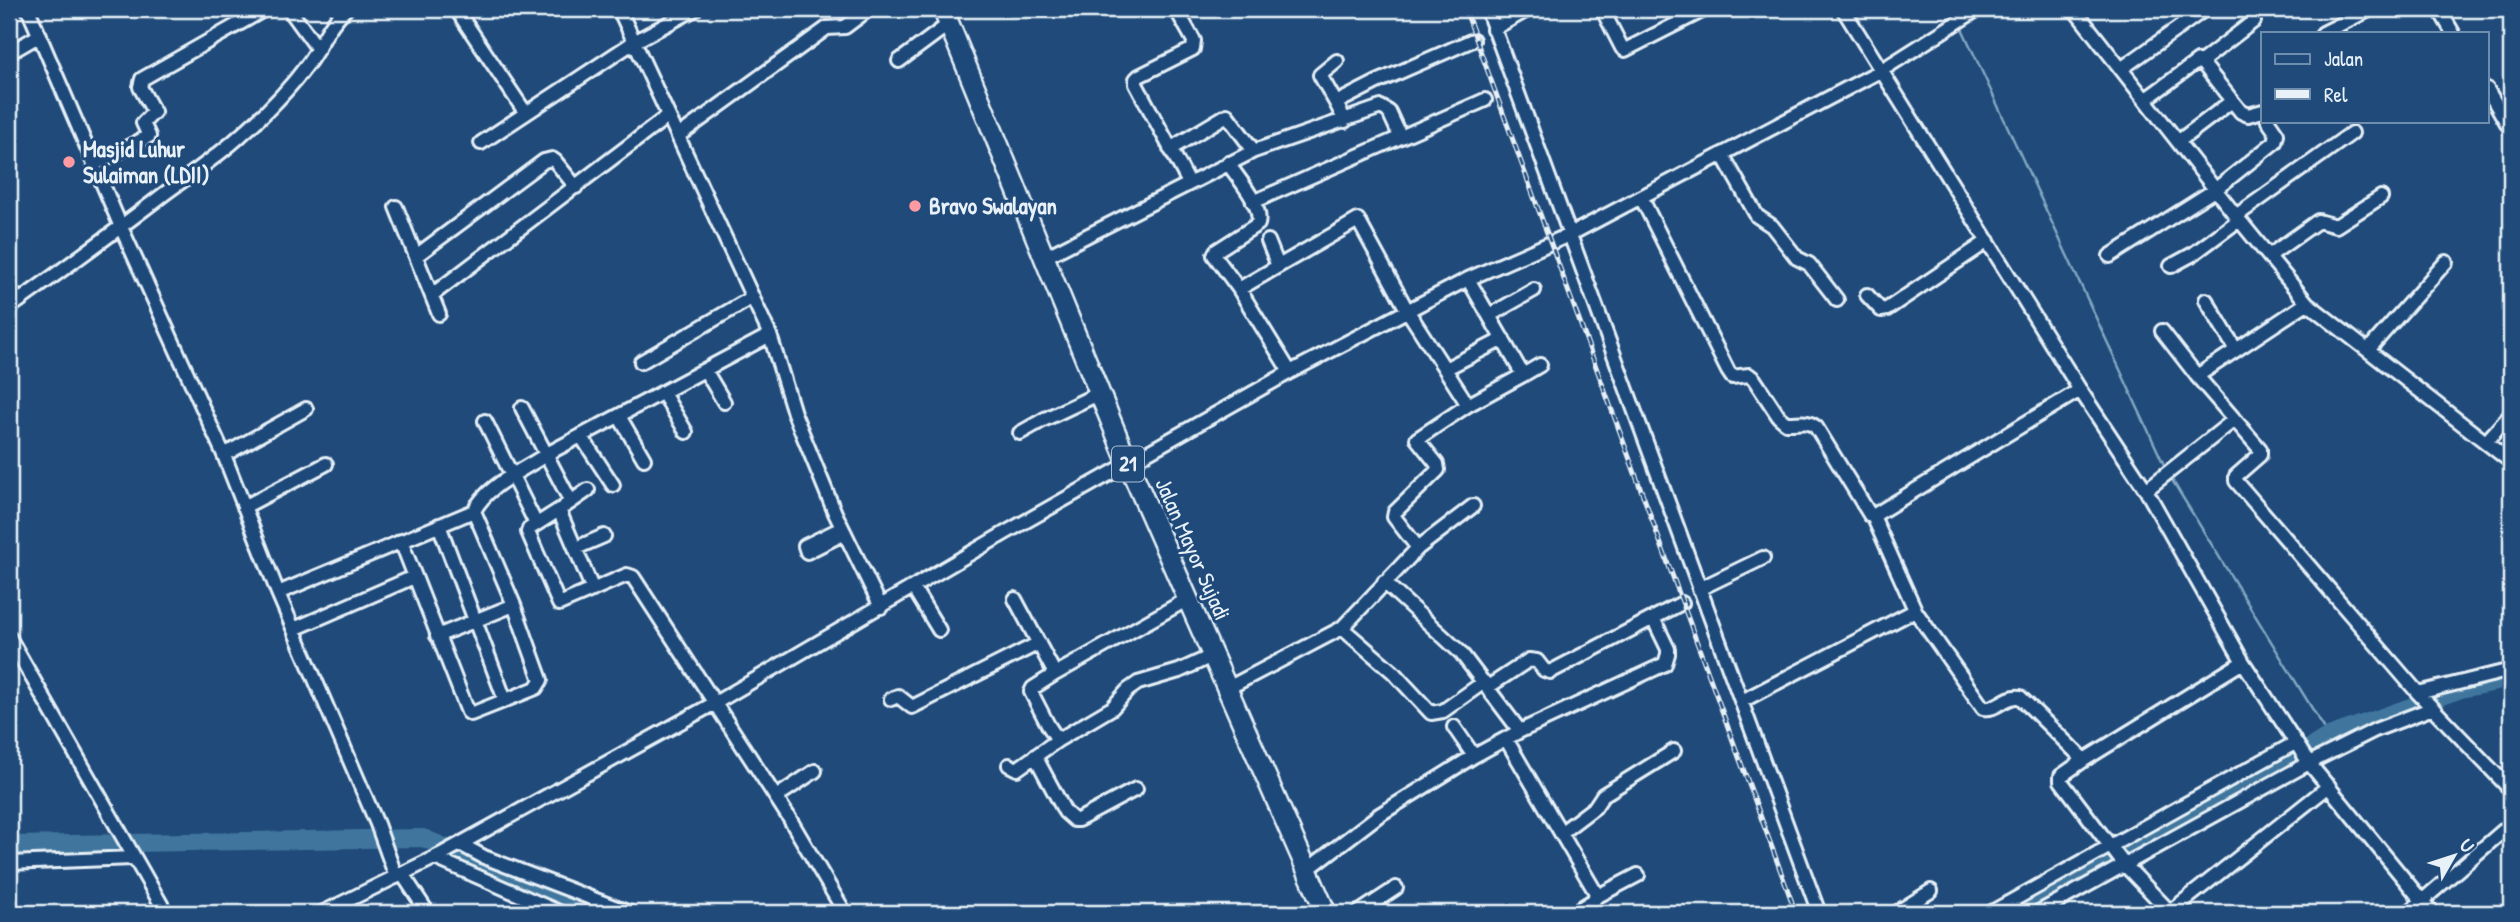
<svg xmlns="http://www.w3.org/2000/svg" width="2520" height="922" font-family="'Patrick Hand',sans-serif">
<style>
.lines{fill:none;stroke-linecap:round;stroke-linejoin:round}
.stream{stroke:#83a7c1;stroke-width:2.5}
.river{stroke:#40769d;stroke-width:18}
.minor-casing{stroke:#e8f1f8;stroke-width:18}
.trunk-casing{stroke:#e8f1f8;stroke-width:24}
.minor{stroke:#1f4a7a;stroke-width:12}
.trunk{stroke:#1f4a7a;stroke-width:19}
.rail-casing{stroke:#e8f1f8;stroke-width:5}
.rail{stroke:#1f4a7a;stroke-width:2.5;stroke-dasharray:8;stroke-linecap:butt}
.poi-dot{fill:#ff9aa2;stroke:#1f4a7a;stroke-width:2.5}
.labels{text-anchor:middle;stroke-width:6;stroke-linejoin:round;paint-order:stroke}
.shield{fill:#1f4a7a;stroke:#acbfd2;stroke-width:2}
.shield-label{font-size:21px;font-weight:bold;fill:#e8f1f8}
.poi-label{font-size:23px;font-weight:bold;fill:#e8f1f8;stroke:#1f4a7a;text-anchor:start}
.street-label{font-size:23px;fill:#e8f1f8;stroke:#1f4a7a}
</style>
<rect width="100%" height="100%" fill="#1f4a7a"/>
<filter id="ink" filterUnits="userSpaceOnUse"><feTurbulence type="fractalNoise" baseFrequency=".0143" numOctaves="2"/><feDisplacementMap in="SourceGraphic" scale="14" xChannelSelector="R" yChannelSelector="G"/><feConvolveMatrix kernelMatrix="1 2 1 2 8 2 1 2 1" color-interpolation-filters="sRGB"/></filter>
<g filter="url(#ink)">
<g class="lines">
<path class="stream" d="M1953,9L1957,18
M1960,24L2166,469
M2169,475L2329,736"/>
<path class="river" d="M9,845L423,838L605,913
M2012,913L2289,761L2329,736L2461,689L2511,679"/>
<defs>
<path id="minor" d="M28,9L121,227L224,455L278,593L377,824L396,877
M289,9L318,49
M456,9L525,112
M619,9L770,335L794,413L835,513L881,607
M1176,9L1194,41L1193,49L1139,76L1136,79V84L1189,183
M1487,9L1819,913
M1602,9L1622,48L1625,50L1706,9
M1843,9L2080,390L2146,490L2243,662L2309,763L2432,913
M2074,9L2236,216L2307,303L2511,462
M2439,9L2453,33
M1493,29L1529,9
M2323,33L2371,9
M9,53L40,35
M899,61L949,24
M2201,62L2254,21
M2121,69L2205,9
M2487,89L2511,130
M2146,99L2198,61L2203,64L2241,112L2248,115L2263,111
M1336,103L1320,75L1337,61
M1345,121L1336,103L1377,82L1473,40
M678,136L827,28L845,27L869,9
M2179,141L2232,101
M481,143L634,42L695,9
M1170,149L1227,115L1254,151
M1722,154L1757,216L1772,226L1797,258L1809,264L1837,300
M1228,163C1238,179 1263,205 1258,224L1216,251L1214,255L1239,289L1290,372
M95,164L149,136L143,123L154,112L140,87L142,79L265,9
M1641,197L1728,371L1732,377L1749,375L1754,379L1779,417L1786,423C1798,424 1805,419 1816,427L1870,515L1873,516L2080,390
M1253,202L1485,100
M396,207L439,314
M2236,216L2352,133
M1268,241L1278,266
M416,256L544,161L552,159L555,161L576,187
M2110,256L2216,189L2275,142L2277,134L2268,121
M2269,256L2318,221L2336,226L2381,197
M1045,257L1254,151L1381,107L1389,112L1400,136
M2171,266L2193,254L2239,220
M9,289L19,301
M1239,289L1358,220L1407,310L1468,405L1523,375L1468,279
M432,295L668,116
M1867,295L1881,310L1887,309L1988,241
M2206,300L2236,350
M2307,303L2197,376L2260,449V455L2236,476V481L2418,693L2511,790
M9,308C61,271 113,233 164,194C190,175 217,157 241,135C265,114 288,91 307,65C321,47 328,24 346,9
M1490,315L1534,290
M2162,331L2197,376
M2368,350L2446,262
M641,362L753,297
M1445,369L1503,339
M705,370L724,402
M1523,375L1540,365
M663,393L686,432
M522,408L571,502
M619,416L644,459
M485,421L536,524
M1020,433L1043,420L1100,393
M581,436L613,485
M2486,442L2511,414
M224,455L306,409
M2146,490L2234,420
M565,506L588,490
M244,507L326,464
M1873,516L1916,612
M439,525L505,700
M842,528L805,546L807,552L845,533
M401,541L468,712L471,714L536,688L541,680L514,605L474,511
M576,548L604,536
M1418,548L1394,517L1395,512L1438,470L1437,464L1417,439L1468,405
M1384,582L1461,653L1520,731
M914,589L939,630
M1699,589L1763,558
M593,590L559,510L529,529L528,532L559,604L627,575L633,577L788,816L845,913
M278,593L474,511C487,485 522,471 547,454L770,335
M1015,599L1055,674L1188,599
M1342,628L1418,548L1473,506
M294,629L414,577
M437,636L514,605
M9,637L166,913
M1055,674L1033,688L1031,692L1048,725L1058,740L1112,708L1128,690L1138,683L1179,671L1214,655
M1488,687L1529,660L1537,661L1544,670L1550,672L1682,603
M1228,688L1342,628L1393,672L1431,713L1443,711L1484,682
M2418,693L2511,670
M891,699L898,696L912,707L1039,643
M1742,701L1914,611L1916,612L1983,708C1996,711 2006,695 2020,697L2084,760L2243,662
M1454,727L1474,756
M1506,739L1596,893L1594,900L1581,908L1579,913
M1035,756L1065,812L1074,820H1078L1136,789
M2084,760L2061,776V781L2123,863L2170,912L2329,786
M1009,765L1017,769L1058,740
M776,797L815,771
M1562,832L1595,807L1603,795L1674,751
M460,844L484,857L630,913
M435,858L561,913
M9,863L133,858
M1307,870L1379,815L1474,756L1520,731L1665,664L1668,654V649L1653,618
M403,875L428,913
M1596,897L1638,875
M322,913L440,855L715,703L1005,533L1290,372L1468,279L1569,235L1882,70L1978,9
M1358,913L1396,888
M1896,913L1931,891
M1990,913L2295,743
M2037,913L2309,763L2375,730L2433,708
M2408,913L2511,824"/>
<path id="trunk" d="M943,9L1128,463L1326,913"/>
</defs>
<use href="#minor" class="minor-casing"/>
<use href="#trunk" class="trunk-casing"/>
<use href="#minor" class="minor"/>
<use href="#trunk" class="trunk"/>
<defs>
<path id="rail" d="M1465,9L1796,913"/>
</defs>
<use href="#rail" class="rail-casing"/>
<use href="#rail" class="rail"/>
</g>
</g>
<g class="poi-dot">
<circle cx="69" cy="162" r="7"/>
<circle cx="915" cy="206" r="7"/>
</g>
<g class="labels">
<rect class="shield" x="1112" y="446.5" width="32" height="35" rx="5"/>
<g class="shield-label">
<text x="1128" y="471">21</text>
</g>
<g class="poi-label">
<text x="83" y="157">Masjid Luhur<tspan x="83" dy="26">Sulaiman (LDII)</tspan></text>
<text x="929" y="214">Bravo Swalayan</text>
</g>
<g class="street-label">
<text transform="translate(1193 549) rotate(66)" y="8">Jalan Mayor Sujadi</text>
</g>
</g>
<rect width="2520" height="922" fill="none" stroke="#1f4a7a" stroke-width="35"/>
<rect x="18" y="18" width="2485" height="887" fill="none" stroke="#e8f1f8" stroke-width="2.5" filter="url(#ink)"/>
<rect x="2261" y="32" width="228" height="91" fill="#1f4a7a" stroke="#6f8dac" stroke-width="2"/>
<rect x="2275" y="54" width="35" height="10" fill="#1f4a7a" stroke="#6f8dac" stroke-width="2"/>
<text x="2324" y="66" font-size="21" fill="#e8f1f8">Jalan</text>
<rect x="2275" y="89" width="35" height="10" fill="#e8f1f8" stroke="#6f8dac" stroke-width="2"/>
<text x="2324" y="102" font-size="21" fill="#e8f1f8">Rel</text>
<g transform="translate(2454 856) rotate(51)" stroke="#1f4a7a" stroke-width="5" paint-order="stroke">
<path d="M0-5L12 26L0 18L-12 26Z" fill="#e8f1f8"/>
<text y="-10" font-size="19" font-weight="bold" text-anchor="middle" fill="#e8f1f8">U</text>
</g>
</svg>
